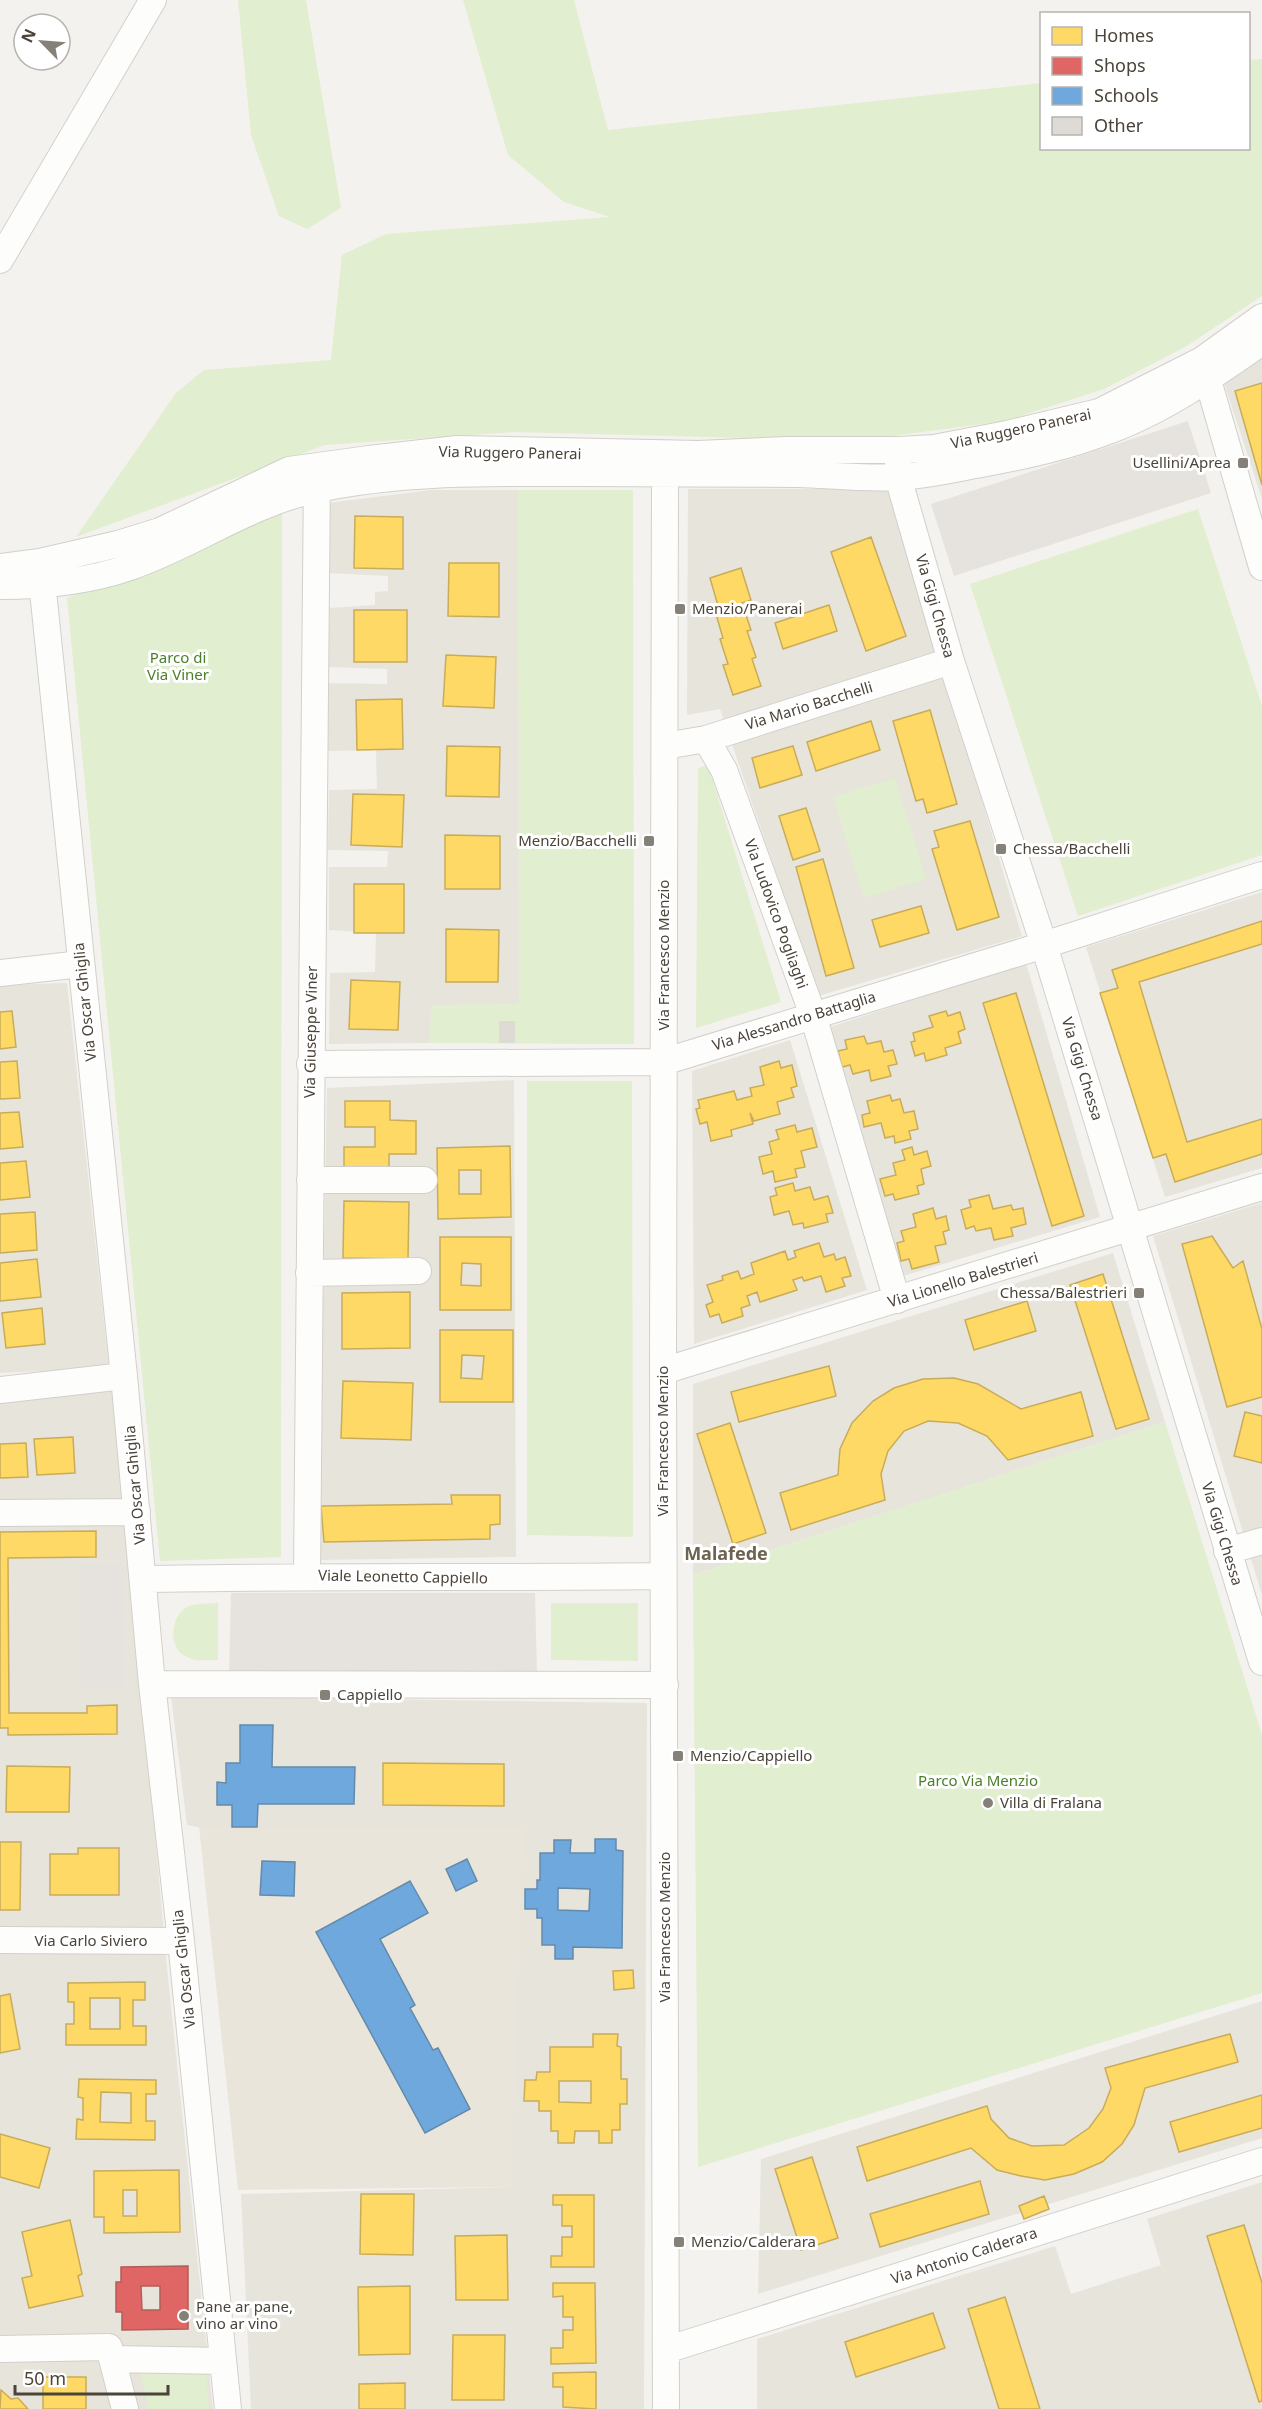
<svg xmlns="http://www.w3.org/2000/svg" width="1262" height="2409" font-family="'Noto Sans',sans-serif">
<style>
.residential{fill:#e7e4dc}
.education{fill:#eae5da}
.green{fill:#e1eecf}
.parking{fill:#e6e3df}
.homes{fill:#ffd966;stroke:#c9ac58;stroke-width:1.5;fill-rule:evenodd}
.shops{fill:#e06666;stroke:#b35c58;stroke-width:1.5;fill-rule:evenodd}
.schools{fill:#6fa8dc;stroke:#648aab;stroke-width:1.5;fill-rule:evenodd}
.building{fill:#dedbd6;stroke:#dcd9d4;stroke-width:1.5}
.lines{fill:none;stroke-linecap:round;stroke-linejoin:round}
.minor-casing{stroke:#d2d0cb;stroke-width:28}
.minor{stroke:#fdfdfc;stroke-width:26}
.poi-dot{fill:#868178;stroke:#fff;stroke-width:2}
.labels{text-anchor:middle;stroke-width:6;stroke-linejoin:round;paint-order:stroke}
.street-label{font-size:15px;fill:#4b4439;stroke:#fff}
.poi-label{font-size:15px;fill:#4b4439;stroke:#fff;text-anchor:start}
.park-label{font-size:15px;fill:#4a7f2a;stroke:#fff}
.quarter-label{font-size:18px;font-weight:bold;fill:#6e6250;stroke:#fff}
</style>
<rect width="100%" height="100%" fill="#f4f2ee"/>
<path class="residential" d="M1262,356V499L1224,383Z
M688,489H890L1022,936L818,996L720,709L687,715Z
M431,490H518L519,1005H431L430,1043L329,1044L330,973L375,972L376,933L329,930V867H387L388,851L328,850L329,790L377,789L376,750L327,751L328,683L387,684V669L328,667L329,608L375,605V592L388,591V576L328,573V503Z
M1262,892V1168L1165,1197L1086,947Z
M1026,963L1100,1217L903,1276L827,1028Z
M67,983L109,1368L0,1373V985Z
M790,1040L867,1290L694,1344L692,1071Z
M514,1080L516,1557L318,1560L327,1088Z
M1262,1203V1595L1153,1236Z
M1113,1253L1165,1422L693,1575V1384Z
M116,1389L166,1958L213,2409H0V1396Z
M171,1696L647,1703L644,2409H251L241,2194L511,2187L203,1828L187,1825Z
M1262,2001V2138L758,2294L761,2159Z
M1262,2182V2409H757V2339L1055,2246L1071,2294L1161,2265L1147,2219Z"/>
<path class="education" d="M199,1827H523L511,2187L238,2190Z"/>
<path class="green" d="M238,0H306L341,208L307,229L279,216L251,135Z
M463,0H574L608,130L1041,83L1042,148H1248L1249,60L1262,59V296L1185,347L1104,389L1005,421L855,441L514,432L325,445L76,537L176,393L204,370L331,360L342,255L386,234L610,217L564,202L508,155Z
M518,490H633L634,1044L430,1043L431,1005L519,1004Z
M1198,509L1262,706V855L1078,916L970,584Z
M282,512L281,1557L160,1561L67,598Z
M708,765L781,1002L696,1028L698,768Z
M895,778L926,879L864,898L833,797Z
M527,1081H632L633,1537L527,1535Z
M1165,1422L1262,1735V1993L698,2167L693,1575Z
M218,1603V1660C207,1660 194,1662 185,1656C167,1647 171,1613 189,1606C198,1603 209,1604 218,1603Z
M551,1603H638V1661L551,1660Z
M206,2370L209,2409H149L140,2372Z"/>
<path class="parking" d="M1188,421L1211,493L954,576L931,504Z
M80,1563H124L125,1690H81Z
M231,1593H535L537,1673L229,1674Z"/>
<path class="homes" d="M1262,383V485L1235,391Z
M355,516L403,517V569L354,568Z
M871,537L906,636L866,651L831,552Z
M449,563H499V617L448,616Z
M741,568L751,600L742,603L751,630L747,631L756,657L752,659L761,686L733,695L723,665L728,664L720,639L723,638L715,611L719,609L710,578Z
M829,605L837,631L783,649L775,623Z
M354,610H407V662H354Z
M446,655L496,657L494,708L443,706Z
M402,699L403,749L357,750L356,700Z
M930,710L957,804L927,813L923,799L916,801L893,721Z
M871,721L880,750L816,771L807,742Z
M447,746L500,747L499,797L446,796Z
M793,746L802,775L760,788L752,758Z
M353,794L404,795L402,847L351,845Z
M806,808L820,851L793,860L779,816Z
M970,821L999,917L957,930L932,849L939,847L934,831Z
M445,835L500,836V889H445Z
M823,859L854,968L826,976L796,867Z
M354,884H404V933H354Z
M921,906L929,933L880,947L872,920Z
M1262,921V944L1139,982L1187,1142L1262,1119V1154L1175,1182L1166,1154L1153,1158L1100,993L1118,988L1112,970Z
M446,929L499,930L498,982H446Z
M351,980L400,982L398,1030L349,1029Z
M1016,993L1084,1216L1052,1226L983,1003Z
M12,1011L16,1047L0,1049V1012Z
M946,1011L948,1016L960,1012L965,1029L958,1032L961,1043L945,1048L947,1055L926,1061L924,1053L915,1056L911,1042L915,1041L913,1033L933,1027L929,1016Z
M864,1036L867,1044L881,1041L884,1052L893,1050L897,1064L888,1066L891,1076L871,1081L869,1070L853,1074L850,1065L842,1067L838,1051L847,1049L845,1040Z
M17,1061L20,1098L0,1099V1062Z
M779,1061L781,1068L792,1065L797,1086L791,1088L794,1097L777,1102L780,1114L754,1121L750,1113L753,1124L731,1130L732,1136L711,1141L707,1122L700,1124L696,1109L700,1108L698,1100L734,1091L737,1100L752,1096L750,1088L764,1085L760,1067Z
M890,1095L892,1101L900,1099L904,1113L914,1111L918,1129L909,1131L911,1139L895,1143L894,1136L885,1138L881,1123L864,1127L862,1115L870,1113L867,1101Z
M345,1101H390V1120L416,1121V1154H389V1172H344V1147H375V1127H345Z
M19,1112L23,1147L0,1149V1113Z
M795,1125L797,1132L812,1128L817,1147L801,1151L805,1167L795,1169L797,1177L775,1182L773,1171L763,1174L759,1157L772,1154L769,1142L779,1139L776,1130Z
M510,1146L511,1217L438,1219L437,1148ZM459,1170H481V1194H459Z
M912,1147L914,1155L927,1151L931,1166L921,1169L924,1184L917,1186L919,1194L895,1200L893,1194L885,1196L880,1179L896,1175L893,1163L905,1160L902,1150Z
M26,1161L30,1197L0,1200V1163Z
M793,1183L795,1191L810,1187L814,1200L828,1196L833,1213L826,1214L828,1222L804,1228L803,1223L793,1225L789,1211L774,1215L770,1197L777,1195L775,1188Z
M989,1195L993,1209L1011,1205L1013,1210L1023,1208L1026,1224L1011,1228L1013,1236L994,1240L991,1228L976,1231L974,1226L966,1229L961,1210L971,1207L969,1200Z
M344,1201L409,1202L408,1259L343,1258Z
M933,1208L936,1219L946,1216L949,1230L943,1232L946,1244L935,1246L939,1262L912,1269L909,1259L901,1261L897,1243L904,1241L901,1231L916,1227L913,1214Z
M35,1212L37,1250L0,1253V1214Z
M1212,1236L1233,1268L1243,1261L1262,1329V1397L1227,1407L1182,1244Z
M440,1237H511V1310H440ZM462,1263L481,1264V1286L461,1285Z
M819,1243L824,1257L834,1254L836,1260L845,1257L851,1276L842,1278L845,1286L826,1292L821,1276L804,1281L802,1277L793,1280L797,1290L760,1302L757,1292L747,1296L750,1305L741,1308L743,1316L722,1323L719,1314L710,1317L706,1305L713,1302L707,1285L723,1280L722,1276L738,1271L741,1279L754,1274L751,1263L785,1251L788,1260L796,1257L794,1251Z
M37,1259L41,1297L0,1301V1263Z
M1103,1274L1149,1419L1116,1429L1070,1285Z
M410,1292V1348L342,1349V1293Z
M1027,1301L1036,1331L974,1350L965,1320Z
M42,1308L45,1344L6,1348L2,1313Z
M440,1330H513V1402H440ZM462,1355L484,1356L482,1379L461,1378Z
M829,1366L836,1396L739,1422L731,1392Z
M954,1378L978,1384L1021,1409L1081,1392L1093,1436L1008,1460L987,1436L958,1423L928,1421L904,1431L888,1451L881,1474L885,1500L791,1530L780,1493L838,1475L840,1449L852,1423L873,1401L894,1388L923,1379Z
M343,1381L413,1383L411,1440L341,1438Z
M1245,1412L1262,1416V1463L1234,1456Z
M730,1423L766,1533L733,1544L697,1434Z
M73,1437L75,1473L37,1475L34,1439Z
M26,1443L28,1477L0,1478V1444Z
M451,1495H500V1524L490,1525V1539L324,1542L321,1506L452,1504Z
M96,1531V1557L8,1558L9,1713H87V1706L117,1705V1734L8,1735V1728H0V1532Z
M383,1763L504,1764V1806L383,1805Z
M7,1766L70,1767L69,1812H6Z
M0,1842H21L20,1910H0Z
M78,1848H119V1895H50V1854H78Z
M633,1970L634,1988L614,1990L613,1971Z
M145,1982V2000H133V2026H146V2045H66V2024H74V2002H68V1983ZM90,1998H120V2029H90Z
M10,1994L20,2049L0,2053V1996Z
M593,2034H618L617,2046L621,2047V2079H627V2104H620V2130H612V2143H599V2131H575L574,2143H558V2131H551V2111H539V2101H524L525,2080H536L537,2072H550V2047H593ZM559,2081H591V2103L559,2102Z
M1230,2034L1238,2062L1145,2088L1134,2125L1122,2144L1102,2162L1074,2174L1045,2180L1021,2176L997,2170L971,2148L867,2181L857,2147L987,2106L991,2119L1009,2138L1032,2146L1064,2145L1089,2128L1103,2109L1111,2088L1105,2068Z
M79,2079L156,2080V2094H146V2121H155V2140L76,2139L77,2119L83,2120V2098L78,2097ZM101,2092L131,2093V2123L100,2122Z
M1262,2095V2128L1179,2152L1170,2122Z
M0,2134L50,2148L39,2188L0,2177Z
M812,2157L838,2238L801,2250L775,2169Z
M179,2170L180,2232L104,2233V2217H94V2171ZM123,2190H137V2216H123Z
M980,2181L989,2214L880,2247L870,2214Z
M361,2194H414L413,2255L360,2254Z
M553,2195H594V2267H551V2256H562V2237H572V2226H562V2205H553Z
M1044,2196L1049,2209L1024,2219L1019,2206Z
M70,2220L82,2274L78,2276L83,2296L29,2308L22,2278L32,2276L22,2232Z
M1244,2225L1262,2283V2401L1259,2402L1207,2236Z
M507,2235L508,2300H456L455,2236Z
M553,2283H595L596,2363L551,2364V2348H563V2330H573V2317H563V2296L553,2297Z
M410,2286V2354L359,2355L358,2287Z
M1005,2297L1040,2409H999L968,2309Z
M933,2313L945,2348L856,2377L845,2342Z
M453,2335H505L504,2400H452Z
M596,2372V2409L563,2407V2387H553V2373Z
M43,2377H86V2409H43Z
M405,2383V2409H359V2384Z
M1,2390L11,2399L18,2398L28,2409H0Z"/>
<path class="shops" d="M188,2266V2329L122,2330V2312H116V2282H121V2267ZM141,2286H160V2310H142Z"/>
<path class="schools" d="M240,1725H273L272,1767H355L354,1804H258L257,1827H232V1805H217V1782L226,1783V1763H240Z
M595,1839H616V1850L623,1851L622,1948L573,1947V1959H555V1945H542V1918H537V1909H525V1889H537V1880H540V1853H554V1840H571L570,1853H595ZM558,1888L590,1889L589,1911L558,1910Z
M467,1859L477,1881L456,1891L446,1869Z
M262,1861L295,1862L294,1896L260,1895Z
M410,1881L428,1913L380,1939L415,2005L410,2008L433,2050L438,2048L470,2109L425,2133L316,1932Z"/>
<path class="building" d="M500,1022H514V1042H500Z"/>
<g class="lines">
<defs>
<path id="minor" d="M0,260L153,0
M1203,363L1262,567
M898,462V477L951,661L1044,945L1262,1662
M40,562L124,1376L152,1684L181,1941L228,2409
M0,567L40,562L118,544L160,531L289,470L369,459L457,449L699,454L787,450H899L934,448L1007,434L1099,412L1202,360L1262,317
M0,586C44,586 87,582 130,567C194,545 250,503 318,489C403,471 494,473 580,473C653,474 725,473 798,474C830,475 864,479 897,477C925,476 953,469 981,464C1025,456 1067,447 1108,431C1163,411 1215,375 1262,342
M706,739L724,770L813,1015L897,1300
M665,746L706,739L951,661
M0,973L81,964
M310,1064L663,1062L1044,945L1262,875
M310,1180H424
M309,1273L418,1271
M663,1371L1262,1187
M0,1390L124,1376
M0,1513L137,1512
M1227,1551L1262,1541
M307,1576L317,472
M143,1579C317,1576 490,1578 663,1576
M152,1684L665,1685
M0,1940L181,1941
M0,2349L109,2347L125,2409
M666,2350L1262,2161
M112,2359L223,2361
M666,2409L663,1371L665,474L668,454"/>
</defs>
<use href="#minor" class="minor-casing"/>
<use href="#minor" class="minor"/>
</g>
<g class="poi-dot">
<rect x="1237" y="457" width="12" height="12" rx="3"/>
<rect x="674" y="603" width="12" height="12" rx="3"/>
<rect x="643" y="835" width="12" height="12" rx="3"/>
<rect x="995" y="843" width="12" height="12" rx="3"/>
<rect x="1133" y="1287" width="12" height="12" rx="3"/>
<rect x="319" y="1689" width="12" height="12" rx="3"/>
<rect x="672" y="1750" width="12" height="12" rx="3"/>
<circle cx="988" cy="1803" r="6"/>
<rect x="673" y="2236" width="12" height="12" rx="3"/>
<circle cx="184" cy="2316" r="6"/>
</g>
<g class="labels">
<g class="street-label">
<text transform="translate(1021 429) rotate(-12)" y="5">Via Ruggero Panerai</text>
<text transform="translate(510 453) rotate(1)" y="5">Via Ruggero Panerai</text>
<text transform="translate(935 606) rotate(74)" y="5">Via Gigi Chessa</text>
<text transform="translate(809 706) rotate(-17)" y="5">Via Mario Bacchelli</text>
<text transform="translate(776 914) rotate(70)" y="5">Via Ludovico Pogliaghi</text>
<text transform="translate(664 955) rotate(-90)" y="5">Via Francesco Menzio</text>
<text transform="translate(85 1002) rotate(-96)" y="5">Via Oscar Ghiglia</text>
<text transform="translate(794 1021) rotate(-17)" y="5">Via Alessandro Battaglia</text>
<text transform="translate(311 1032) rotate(-89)" y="5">Via Giuseppe Viner</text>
<text transform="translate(1082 1069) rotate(73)" y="5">Via Gigi Chessa</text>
<text transform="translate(963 1280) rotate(-17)" y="5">Via Lionello Balestrieri</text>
<text transform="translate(663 1441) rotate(-90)" y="5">Via Francesco Menzio</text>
<text transform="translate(135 1485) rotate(-95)" y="5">Via Oscar Ghiglia</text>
<text transform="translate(1222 1534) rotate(73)" y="5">Via Gigi Chessa</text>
<text transform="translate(403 1577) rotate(1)" y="5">Viale Leonetto Cappiello</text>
<text transform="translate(665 1927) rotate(-90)" y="5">Via Francesco Menzio</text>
<text x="91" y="1946">Via Carlo Siviero</text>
<text transform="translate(184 1969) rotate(-96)" y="5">Via Oscar Ghiglia</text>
<text transform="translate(964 2256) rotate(-18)" y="5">Via Antonio Calderara</text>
</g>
<g class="poi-label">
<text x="1231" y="468" text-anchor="end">Usellini/Aprea</text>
<text x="692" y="614">Menzio/Panerai</text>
<text x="637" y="846" text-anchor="end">Menzio/Bacchelli</text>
<text x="1013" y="854">Chessa/Bacchelli</text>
<text x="1127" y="1298" text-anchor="end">Chessa/Balestrieri</text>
<text x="337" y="1700">Cappiello</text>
<text x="690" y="1761">Menzio/Cappiello</text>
<text x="1000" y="1808">Villa di Fralana</text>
<text x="691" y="2247">Menzio/Calderara</text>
<text x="196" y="2312">Pane ar pane,<tspan x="196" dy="17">vino ar vino</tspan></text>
</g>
<g class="park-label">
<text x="178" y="663">Parco di<tspan x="178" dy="17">Via Viner</tspan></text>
<text x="978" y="1786">Parco Via Menzio</text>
</g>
<g class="quarter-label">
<text x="726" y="1560">Malafede</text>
</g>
</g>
<rect x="1040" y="12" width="210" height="138" fill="#ffffff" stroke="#b7b4b0" stroke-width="1.5"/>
<rect x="1052" y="27" width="30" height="18" fill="#ffd966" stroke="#b7b4b0" stroke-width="1.5"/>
<text x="1094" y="42" font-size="18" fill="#4b4439">Homes</text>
<rect x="1052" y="57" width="30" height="18" fill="#e06666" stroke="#b7b4b0" stroke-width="1.5"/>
<text x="1094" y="72" font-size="18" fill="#4b4439">Shops</text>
<rect x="1052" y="87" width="30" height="18" fill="#6fa8dc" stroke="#b7b4b0" stroke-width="1.5"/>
<text x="1094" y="102" font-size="18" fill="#4b4439">Schools</text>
<rect x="1052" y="117" width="30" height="18" fill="#dedbd6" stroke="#b7b4b0" stroke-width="1.5"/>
<text x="1094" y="132" font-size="18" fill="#4b4439">Other</text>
<g transform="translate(42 42) rotate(295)"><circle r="28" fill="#ffffff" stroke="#b7b4b0" stroke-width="1.5"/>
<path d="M0-4.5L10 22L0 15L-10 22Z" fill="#868178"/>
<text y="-9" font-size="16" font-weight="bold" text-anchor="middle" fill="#4b4439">N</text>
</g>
<path d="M15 2385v9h153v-9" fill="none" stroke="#4b4439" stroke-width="3"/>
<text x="24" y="2385" font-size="18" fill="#4b4439" stroke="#ffffff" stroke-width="4.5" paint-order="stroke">50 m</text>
</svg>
